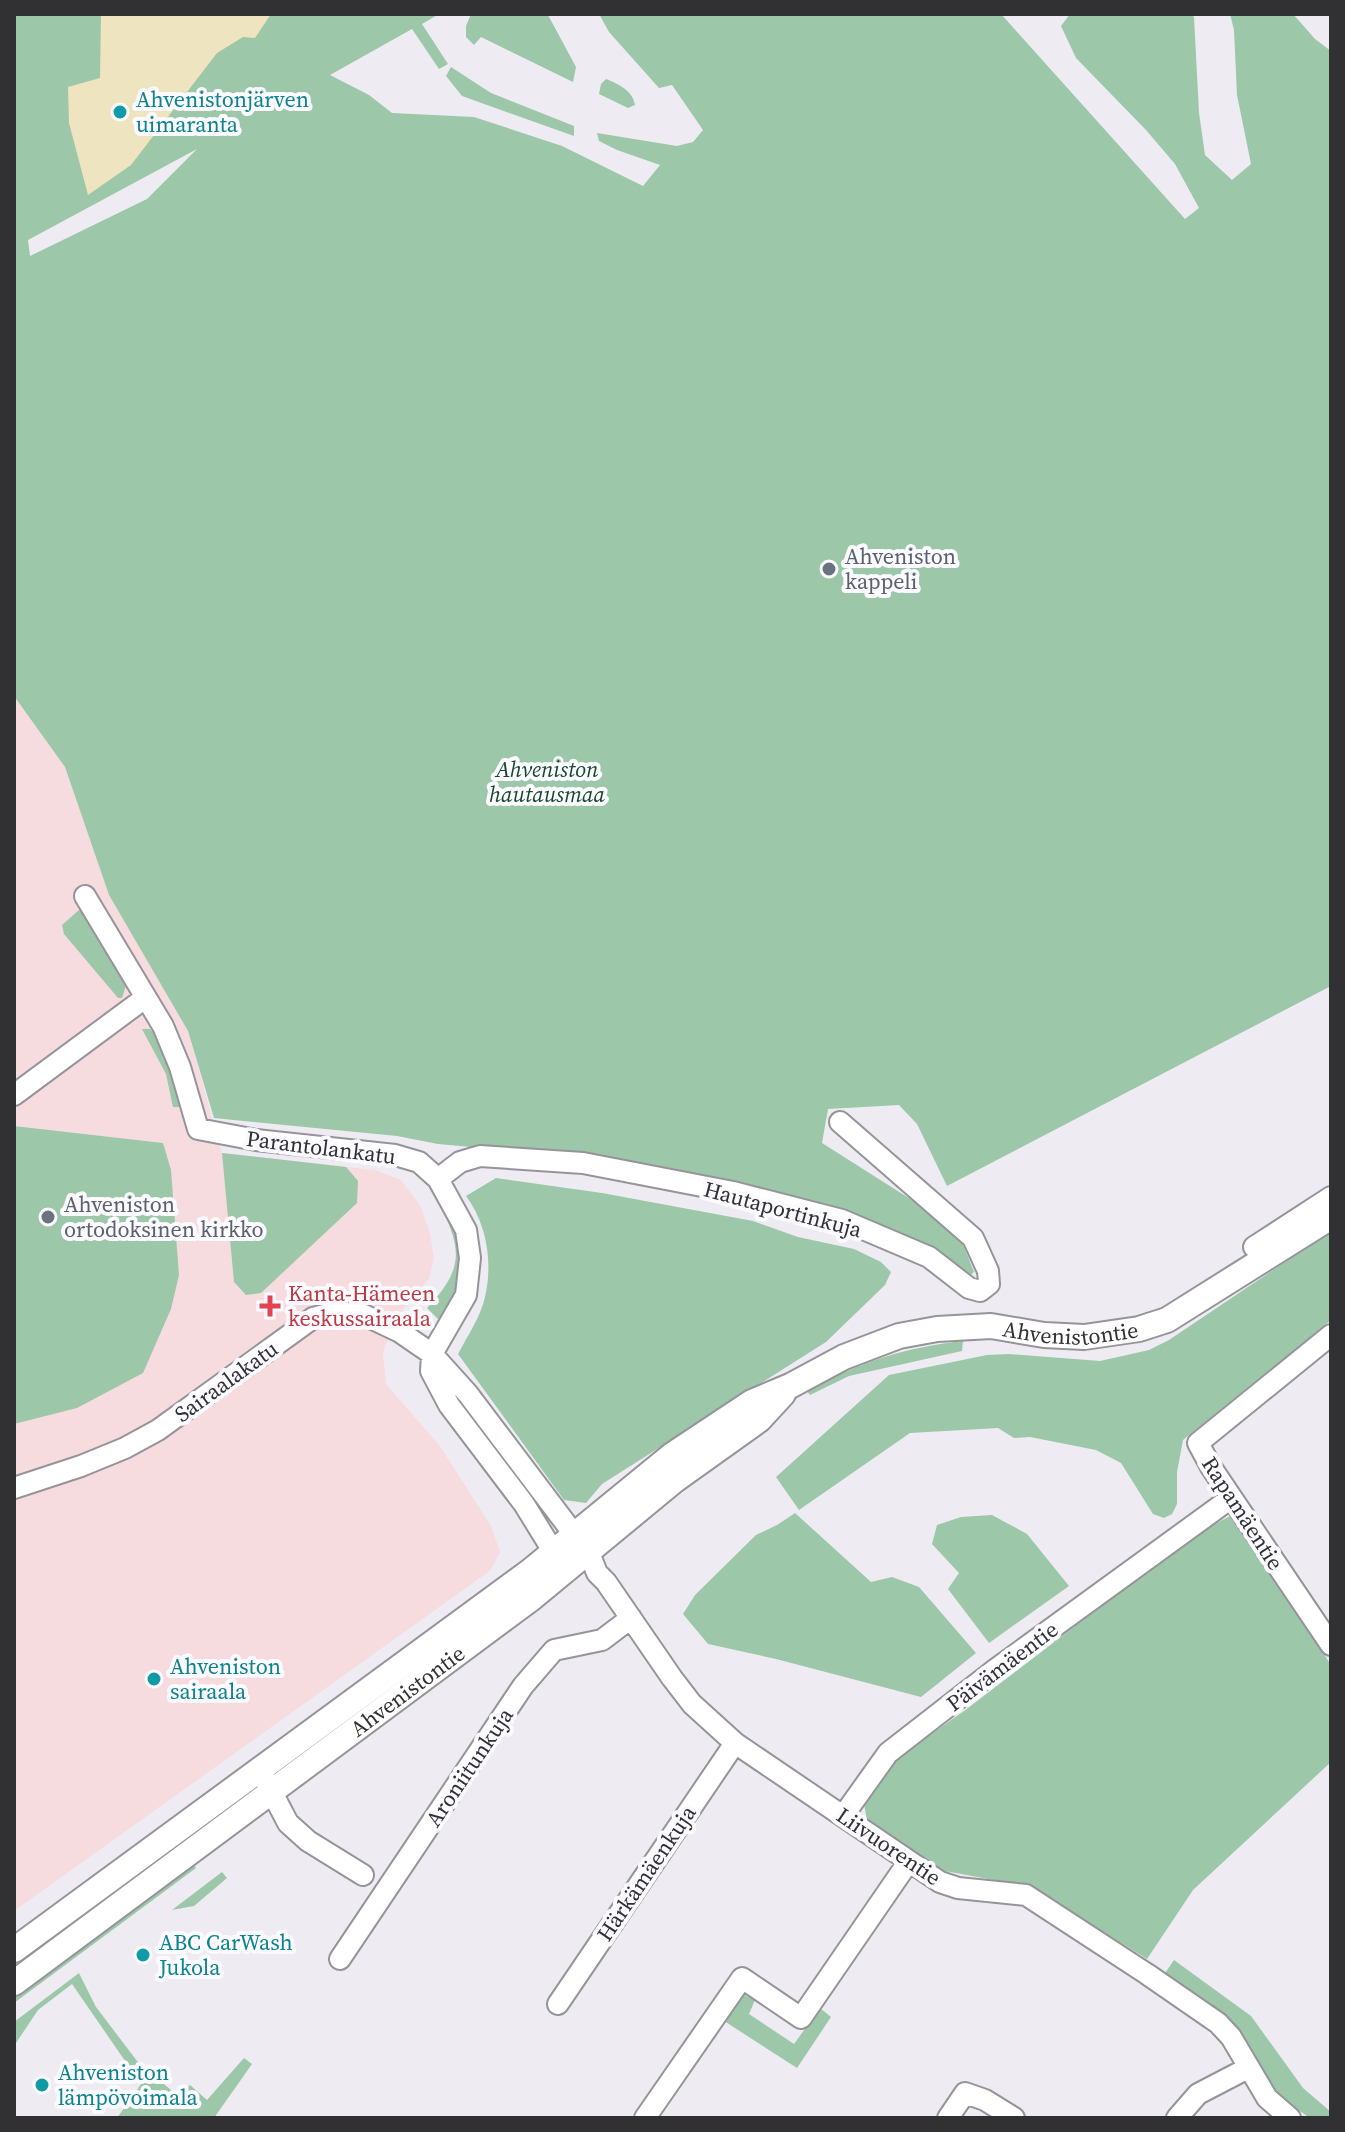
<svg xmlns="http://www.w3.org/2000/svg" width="1345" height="2132" font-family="'Source Serif 4',serif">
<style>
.medical{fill:#f7dcdf}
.green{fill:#9cc7a8;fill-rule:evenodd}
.sand{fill:#eee4bf}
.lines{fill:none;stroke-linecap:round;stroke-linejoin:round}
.minor-casing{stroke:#96949a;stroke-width:24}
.major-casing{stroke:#96949a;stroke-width:28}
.minor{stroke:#fff;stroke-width:20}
.major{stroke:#fff;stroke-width:24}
.culture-dot{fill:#0f9aa8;stroke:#fbfaff;stroke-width:3}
.worship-dot{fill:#6b7280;stroke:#fbfaff;stroke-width:3}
.health-dot{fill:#e0444e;stroke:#fbfaff;stroke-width:3}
.labels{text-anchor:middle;stroke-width:8;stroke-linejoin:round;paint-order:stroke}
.culture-label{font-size:22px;fill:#0d838f;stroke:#fbfaff;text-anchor:start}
.worship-label{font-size:22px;fill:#5b616d;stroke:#fbfaff;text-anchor:start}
.park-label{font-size:22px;font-style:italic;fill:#174629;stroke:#fbfaff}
.street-label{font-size:22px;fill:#313032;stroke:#fbfaff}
.health-label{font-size:22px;fill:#be3a42;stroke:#fbfaff;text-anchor:start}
</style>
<rect width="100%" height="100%" fill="#eeecf2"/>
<path class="medical" d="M14,696L65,767L109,895L188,1031L222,1153L375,1170L401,1180L420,1205L430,1232L434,1259L429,1279L397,1317L383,1352L386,1384L440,1446L491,1526L500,1552L491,1570L14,1911V1401L163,1143L14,1126Z"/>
<path class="green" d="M14,14H439L422,24L448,64L439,69L412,29L330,75L369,95L392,113L474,117L562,146L643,186L660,165L617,150L599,141L597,133L677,146L693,142L703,130L672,85L659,88L609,32L599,14H1001L1185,219L1199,208L1175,164L1146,130L1076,58L1061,26L1070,14H1191L1194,17L1199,113L1205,155L1232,180L1251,164L1237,95L1234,30L1230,14H1293L1315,39L1331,51V986L947,1186L917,1124L899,1105L828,1109L822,1143L923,1207L943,1227L960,1237L974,1272L964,1280L944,1255L906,1240L584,1157L438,1144L397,1136L214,1118L188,1031L109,895L65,767L14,696ZM197,149L147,199L30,256L28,240Z
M471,14L548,15L576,67L573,82L481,37L474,45L466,37V26Z
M451,67L491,93L574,126V136L462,96L446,76Z
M606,79C619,84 633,91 635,105L628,108L599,94L601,84Z
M79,910L83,911L127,982L122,998H118L64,934L62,925Z
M142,1029H150L162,1043L184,1107H173L166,1074Z
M14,1126L163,1143L171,1170L179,1275L171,1309L143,1373L77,1408L14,1424Z
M222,1153L346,1167L358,1181L357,1203L261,1293L246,1295L234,1282Z
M496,1178L602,1193L753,1221L798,1237L854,1249L881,1262L891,1272L885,1285L826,1342L602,1484L586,1503L564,1500L458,1354C467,1337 481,1316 485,1297C493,1263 487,1224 466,1196Z
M436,1196L462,1240L461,1281L452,1304L438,1319L427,1308C468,1265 460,1246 436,1196Z
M1331,1231V1320L1183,1440L1177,1472V1504L1172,1514L1164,1518L1153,1514L1121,1463L1096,1450L1030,1437L1014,1438L998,1428L910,1433L799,1510L776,1477L889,1375L987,1355L1009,1354L1100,1361L1149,1350L1169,1340Z
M963,1341L962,1351L849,1376L810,1395L807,1391C857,1363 906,1347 963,1341Z
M795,1513L871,1582L892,1577L919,1587L976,1653L921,1697L776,1659L708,1644L683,1614L695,1595L756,1535L777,1525Z
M992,1515L1027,1534L1069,1586L989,1643L948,1589L959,1573L932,1544L937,1525L961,1517Z
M1232,1515L1331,1665V1762L1193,1890L1147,1959L1032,1887L945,1871L867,1820L864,1804L893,1761L964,1711L1194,1535Z
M192,1862L196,1868L14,2003V1994Z
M222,1872L227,1878L194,1906L172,1910Z
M1174,1960L1251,2016L1303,2088L1331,2112V2118H1310L1281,2098L1236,2028L1163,1976Z
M79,1973L96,2007L137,2061L179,2097L190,2085L207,2100L244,2058L252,2064L214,2118H117L141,2084L72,1984L38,2010L14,2046V2022Z
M742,1994L755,2000L749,2014L794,2044L820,2008L831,2017L797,2068L721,2019Z"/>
<path class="sand" d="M101,14H271L255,38L243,37L217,53L131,165L88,195L69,123L68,87L100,78Z"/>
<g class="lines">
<defs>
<path id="minor" d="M85,896L163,1026L180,1067L198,1129L256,1140L395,1155L419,1162L438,1179L466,1230L470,1258L466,1295L432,1354L431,1371L449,1405L524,1504L553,1551
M14,1095L145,998
M438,1179L460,1162L480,1156L583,1163L733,1192L842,1220L929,1257L969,1288L980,1291L989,1284L988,1271L973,1238L840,1122
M1254,1247L1331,1197
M1331,1335L1198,1443L1211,1467L1331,1645
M14,1488L81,1466L125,1448L158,1430L313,1318L337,1312L364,1315L400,1332L432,1354L468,1394L573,1533
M588,1550L597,1573L606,1582L672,1678L692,1704L735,1743L940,1882L958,1888L1026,1895L1147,1974L1218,2023L1231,2037L1267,2098L1290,2118
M265,1779L288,1823L308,1841L363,1875
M843,1816L888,1753L996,1669L1231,1498
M340,1959L523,1686L554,1650L602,1640L631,1618
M558,2004L735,1743
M645,2118L742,1978L801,2018L909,1861
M948,2118L965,2093L985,2100L1014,2118
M1177,2118L1198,2094L1248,2068"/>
<g id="major">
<path id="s1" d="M14,1950L529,1572L672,1455L752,1402L790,1386L844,1357L899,1336L937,1329L991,1326L1044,1335L1084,1337L1139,1329L1167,1320L1331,1217"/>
<path id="s2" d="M14,1983L532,1598L675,1480L759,1420L783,1394"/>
</g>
</defs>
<use href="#minor" class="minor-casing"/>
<use href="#major" class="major-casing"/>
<use href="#minor" class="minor"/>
<use href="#major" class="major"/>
</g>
<g class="culture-dot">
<circle cx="120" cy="112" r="8"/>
<circle cx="154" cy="1679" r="8"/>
<circle cx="143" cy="1955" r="8"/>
<circle cx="42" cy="2085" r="8"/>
</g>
<g class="worship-dot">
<circle cx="829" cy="569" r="8"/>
<circle cx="48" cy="1217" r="8"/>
</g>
<path class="health-dot" d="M266 1294h8v8h8v8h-8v8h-8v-8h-8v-8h8z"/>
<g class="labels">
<g class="culture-label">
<text x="136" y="107">Ahvenistonjärven<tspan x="136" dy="25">uimaranta</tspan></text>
<text x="170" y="1674">Ahveniston<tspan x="170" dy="25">sairaala</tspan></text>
<text x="159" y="1950">ABC CarWash<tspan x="159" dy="25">Jukola</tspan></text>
<text x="58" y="2080">Ahveniston<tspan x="58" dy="25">lämpövoimala</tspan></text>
</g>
<g class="worship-label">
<text x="845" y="564">Ahveniston<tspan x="845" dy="25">kappeli</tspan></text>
<text x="64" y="1212">Ahveniston<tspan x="64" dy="25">ortodoksinen kirkko</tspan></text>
</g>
<g class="park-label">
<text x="547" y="777">Ahveniston<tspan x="547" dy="25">hautausmaa</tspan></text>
</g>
<g class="street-label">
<text transform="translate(321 1147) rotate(7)" y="8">Parantolankatu</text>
<text transform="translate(783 1209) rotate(15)" y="8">Hautaportinkuja</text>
<text dy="8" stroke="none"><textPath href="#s1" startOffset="1254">Ahvenistontie</textPath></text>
<text transform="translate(226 1381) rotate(-36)" y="8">Sairaalakatu</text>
<text transform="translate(1243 1513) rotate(57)" y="8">Rapamäentie</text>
<text transform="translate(1002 1666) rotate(-37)" y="8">Päivämäentie</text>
<text dy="8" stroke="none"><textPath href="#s2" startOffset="490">Ahvenistontie</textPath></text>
<text transform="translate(469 1767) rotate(-56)" y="8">Aroniitunkuja</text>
<text transform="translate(889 1846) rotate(34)" y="8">Liivuorentie</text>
<text transform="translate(646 1873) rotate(-56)" y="8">Härkämäenkuja</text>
</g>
<g class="health-label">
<text x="288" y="1301">Kanta-Hämeen<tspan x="288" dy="25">keskussairaala</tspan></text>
</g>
</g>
<rect width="1345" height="2132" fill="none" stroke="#313032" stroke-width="32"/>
</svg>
